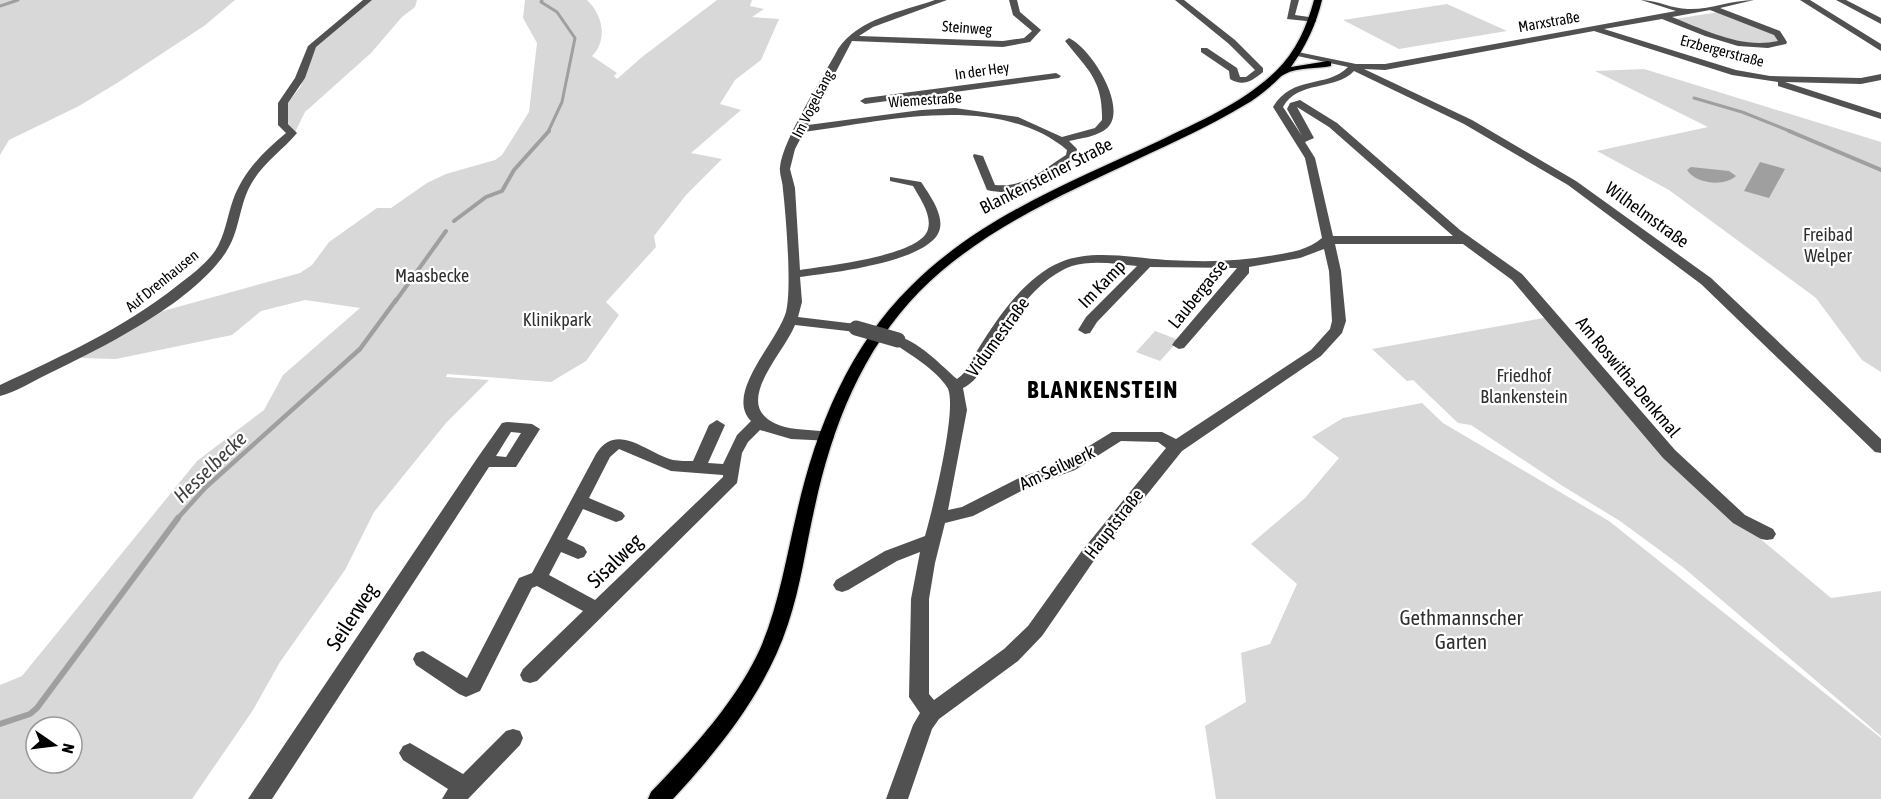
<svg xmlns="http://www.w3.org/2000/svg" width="1881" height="799" font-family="'Asap Condensed',sans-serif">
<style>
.green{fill:#d8d8d8;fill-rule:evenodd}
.water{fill:#9f9f9f}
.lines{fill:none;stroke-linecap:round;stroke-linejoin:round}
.stream-far3{stroke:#9f9f9f;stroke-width:3}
.stream-far2{stroke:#9f9f9f;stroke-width:4}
.stream-far1{stroke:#9f9f9f;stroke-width:4.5}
.stream{stroke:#9f9f9f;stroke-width:6}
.major-casing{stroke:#dbdbdb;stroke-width:3}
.minor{fill:#515151;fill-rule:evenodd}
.major{fill:#000;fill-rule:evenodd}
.minor-bridge{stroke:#515151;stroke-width:15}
.labels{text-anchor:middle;stroke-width:4.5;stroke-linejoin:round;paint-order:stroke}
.far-street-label{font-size:15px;fill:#000;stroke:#fff}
.street-label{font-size:18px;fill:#000;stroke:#fff}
.park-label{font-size:18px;fill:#2f2f2f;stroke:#fff}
.water-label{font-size:20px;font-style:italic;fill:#404040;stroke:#fff}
.near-street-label{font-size:21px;fill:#000;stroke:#fff}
.near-park-label{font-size:21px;fill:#2f2f2f;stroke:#fff}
.district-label{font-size:24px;font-weight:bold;letter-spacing:1.5px;fill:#000;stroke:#fff}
</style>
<rect width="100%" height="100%" fill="#fff"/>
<path class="green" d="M0,0H235L204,26L117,83L79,106L9,140L0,155Z
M370,0H417L415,7L402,17L371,53L305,112L295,132L288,123L286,112L288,103L301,86L309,55L317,45Z
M525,0H587C603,15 608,40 592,56L617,73L614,76L617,79L642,57L717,0H752L750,6L764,9L752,17L779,19L761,60L735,80L720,104L741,110L691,153L722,159L686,195L654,236L656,247L606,302L619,315L586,361L551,382L447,374L446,377L489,380L446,423L374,512L345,570L280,662L253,710L192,799H0V685L22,676L197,461L264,410L283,375L360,308L305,300L261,311L232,335L116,359L81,358L163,311L300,273L312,265L329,242L377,208H391L427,183L446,174L495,160L502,155L529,112L537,43L523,18ZM36,727H72V763H36Z
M1447,4L1507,31L1399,49L1343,20Z
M1719,12L1776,33L1780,41C1746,53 1707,32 1675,19Z
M1644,69L1881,142V372L1862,360L1816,298L1669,190L1597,151L1708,127L1595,71Z
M1549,317L1732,515L1831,598L1881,591V736L1684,568L1620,521L1561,485L1471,425L1458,423L1413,380L1407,381L1372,349Z
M1155,331L1179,340L1160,361L1136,352Z
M1422,403L1443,423L1609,521L1881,738V799H1216L1205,726L1246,702L1241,653L1270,644L1297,584L1251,544L1305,498L1339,458L1312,437L1343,418Z"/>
<path class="water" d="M1760,162L1785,169L1769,198L1744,191Z
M1691,167L1729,171L1736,176C1724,187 1696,184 1687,170Z"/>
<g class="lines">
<path class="stream-far3" d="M542,0L541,2L557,12L575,38L562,102L548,132
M0,6L18,0
M1694,98L1742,112L1792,132"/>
<path class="stream-far2" d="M1789,131L1881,170
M454,221L486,197L502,191L514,170L549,131
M395,302L446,231"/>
<path class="stream-far1" d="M177,519L205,488L360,349L396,300"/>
<path class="stream" d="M0,724L30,714L37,708L178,518"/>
<defs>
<path id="major" d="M1314,0H1322C1316,25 1306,46 1291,67L1328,61L1331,62V66C1318,69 1297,67 1285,74C1280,76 1277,81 1273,84C1264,92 1254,100 1243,106C1210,126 1174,142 1140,158C1062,195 982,229 920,291C862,350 832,427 815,506C806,545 801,586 788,624C766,691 721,747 673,799H648L651,792C692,749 735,703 760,649C779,605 786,558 797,512C816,428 849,347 911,286C980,217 1073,181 1159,141C1200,121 1243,103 1276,71C1296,52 1307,26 1314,0Z"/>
</defs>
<use href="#major" class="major-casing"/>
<path class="minor" d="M363,0H372L316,47L305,78L288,103V124L297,133C281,152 260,165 249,188C239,208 239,233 226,252C193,303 100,349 46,375C31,382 16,392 0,396V385C62,356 124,328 178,285C191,275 205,265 215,251C225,236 227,217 233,200C243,172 264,151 286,133L278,125V103L295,78L308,46Z
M935,0H947L873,27L859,36L1003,41L1024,38L1032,31L1013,15L1009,0H1017L1020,12L1041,30L1030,42L1003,47L852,41L808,125L921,110L955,108L1018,117L1062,137L1095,128L1102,120C1103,80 1088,70 1065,41L1069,38C1090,48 1123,99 1111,123C1104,136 1082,138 1069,141L1077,149L1075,158C1045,178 1025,199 987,190L973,156L974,154L983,156L995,185C1025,188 1042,170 1066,155L1067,150C997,92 886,121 804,132L795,149L790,169L795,188L800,270C824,266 922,256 928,229C932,215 920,198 913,186L890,181V177L921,182C929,194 943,213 940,228C934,262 829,273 800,277L802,302L798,317L856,324L863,328L856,332L795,325C782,357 725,410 785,427C800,431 816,429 832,433L834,437L832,441L791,439L760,430L748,442L742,453L737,483L537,681L530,683L523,681L520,675L523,669L583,611L537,586L532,588L480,691L466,697L459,694L416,665L413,659L416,653L423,651L467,678L519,578L532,573L596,454C617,421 646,453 673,460C679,461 687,461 693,461L709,425L717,420L725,425L708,463L723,464L737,435L751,421C724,393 777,343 786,312C792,289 786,216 783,190C783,182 779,174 780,167C783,139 823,77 838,49C859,18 901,12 935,0ZM619,449L671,471L723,475V477L595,600L549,575L561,552L578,559L584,557L587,552L584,547L567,539L583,509L616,522L622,520L625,516L622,512L589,498L610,457Z
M1175,0H1184L1235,40L1263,68V72C1252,81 1243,87 1230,79L1229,71L1201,52V48H1207L1237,68L1240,77H1246L1255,70L1229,44Z
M1291,0H1299L1295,15L1316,18V22L1287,19Z
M1641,0C1657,0 1672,9 1688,9C1709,10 1732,0 1754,0L1720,8L1780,31L1787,42L1786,44L1768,48L1738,46L1705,36L1662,19L1604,29L1736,70L1770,76L1861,78L1881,74V80L1861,84L1785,82L1881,113V119L1778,86V82L1732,75L1594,31L1385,70L1364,69L1472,120L1576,181L1711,278L1881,439V453L1875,452L1701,284L1568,185L1464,124L1354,71C1335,91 1298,80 1283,107L1302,136L1287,109L1290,103L1300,100L1337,123L1460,230L1522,274L1675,450L1745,515L1773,529L1776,534L1773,539L1767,540L1761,539L1733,523L1663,458L1512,280L1463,244H1335L1341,271L1346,321L1342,333L1321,356L1182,451L1093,562L1042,636L1018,661L939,719L932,729L908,799H886L913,725L920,713L909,697L911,599L920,552L897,561L848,590L842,592L836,590L833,585L836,580L885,551L925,536C932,512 959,404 947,387C936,370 910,354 893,343L891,340L893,337C911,333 944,368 957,379C969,371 972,358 980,346C999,316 1026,276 1061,262C1093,249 1133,258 1166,260C1203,262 1239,262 1275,255C1292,252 1308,250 1322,238L1305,158L1273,107C1293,74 1326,89 1348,67L1293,55V51L1356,64H1385L1676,11ZM1710,10L1774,35L1778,41C1741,49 1705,30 1672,17ZM1297,107L1329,127L1453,236H1333L1315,158L1305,142L1314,138ZM1324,249L1329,271L1332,321L1330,329L1311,350L1176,439L1162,432H1112L1063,462L1019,478L962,507L948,510L967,410L963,388C980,380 984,363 993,348C1010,319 1038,278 1072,266C1092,260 1117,264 1137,266L1086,317L1078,330L1085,334L1090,333L1097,322L1150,267L1237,268L1174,342L1172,345L1179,349L1184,348L1249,273V267L1300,258ZM1121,441L1158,442L1166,448L1081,552L1028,626L1004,649L934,700L929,694V599L935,563L945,523L973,516L1031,486L1075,470Z
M1800,0H1810L1881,44V51Z
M1836,0H1846L1881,18V24Z
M1056,73L1061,76L1059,78L865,104L860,101L865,98Z
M507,422L532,424L540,429L516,467H489L272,799H248L478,457L502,423ZM511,432L521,433L506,457L496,456Z
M513,729L520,731L523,738L520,745L468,799H442L448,789L403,760L399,753L403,746L410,743L463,774L506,731Z"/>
<use href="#major" class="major"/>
<path class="minor-bridge" d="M856,328L898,340"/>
</g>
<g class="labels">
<g class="far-street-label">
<text transform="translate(1549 22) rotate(-10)" y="5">Marxstraße</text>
<text transform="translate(967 28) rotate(4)" y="5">Steinweg</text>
<text transform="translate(1722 51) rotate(15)" y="5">Erzbergerstraße</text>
<text transform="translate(982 71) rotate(-8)" y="5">In der Hey</text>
<text transform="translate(925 100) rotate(-4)" y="5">Wiemestraße</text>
<text transform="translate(813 104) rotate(-63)" y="5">Im Vogelsang</text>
<text transform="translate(162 281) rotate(-39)" y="5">Auf Drenhausen</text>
</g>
<g class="street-label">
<text transform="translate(1046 176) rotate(-27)" y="6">Blankensteiner Straße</text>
<text transform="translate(1647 215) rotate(36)" y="6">Wilhelmstraße</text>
<text transform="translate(1102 284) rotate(-46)" y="6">Im Kamp</text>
<text transform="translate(1198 294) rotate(-51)" y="6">Laubergasse</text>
<text transform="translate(998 337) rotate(-54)" y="6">Vidumestraße</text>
<text transform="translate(1628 377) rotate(50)" y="6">Am Roswitha-Denkmal</text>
<text transform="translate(1057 468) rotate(-25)" y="6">Am Seilwerk</text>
<text transform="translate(1114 524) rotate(-52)" y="6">Hauptstraße</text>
</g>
<g class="park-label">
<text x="1828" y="241">Freibad<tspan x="1828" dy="21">Welper</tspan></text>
<text x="432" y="282">Maasbecke</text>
<text x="557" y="326">Klinikpark</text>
<text x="1524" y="382">Friedhof<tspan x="1524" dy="21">Blankenstein</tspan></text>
</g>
<g class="water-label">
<text transform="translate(210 467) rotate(-44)" y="7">Hesselbecke</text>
</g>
<g class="near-street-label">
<text transform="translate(615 561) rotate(-44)" y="7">Sisalweg</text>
<text transform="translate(352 617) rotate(-57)" y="7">Seilerweg</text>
</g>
<g class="near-park-label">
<text x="1461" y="625">Gethmannscher<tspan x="1461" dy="24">Garten</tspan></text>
</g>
<g class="district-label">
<text x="1103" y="398">BLANKENSTEIN</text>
</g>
</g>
<g transform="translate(54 745) rotate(104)"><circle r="28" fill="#ffffff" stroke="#999999" stroke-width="1.5"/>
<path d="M0-4.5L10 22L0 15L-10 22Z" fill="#000000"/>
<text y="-9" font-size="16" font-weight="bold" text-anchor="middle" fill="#000000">N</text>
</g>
</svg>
